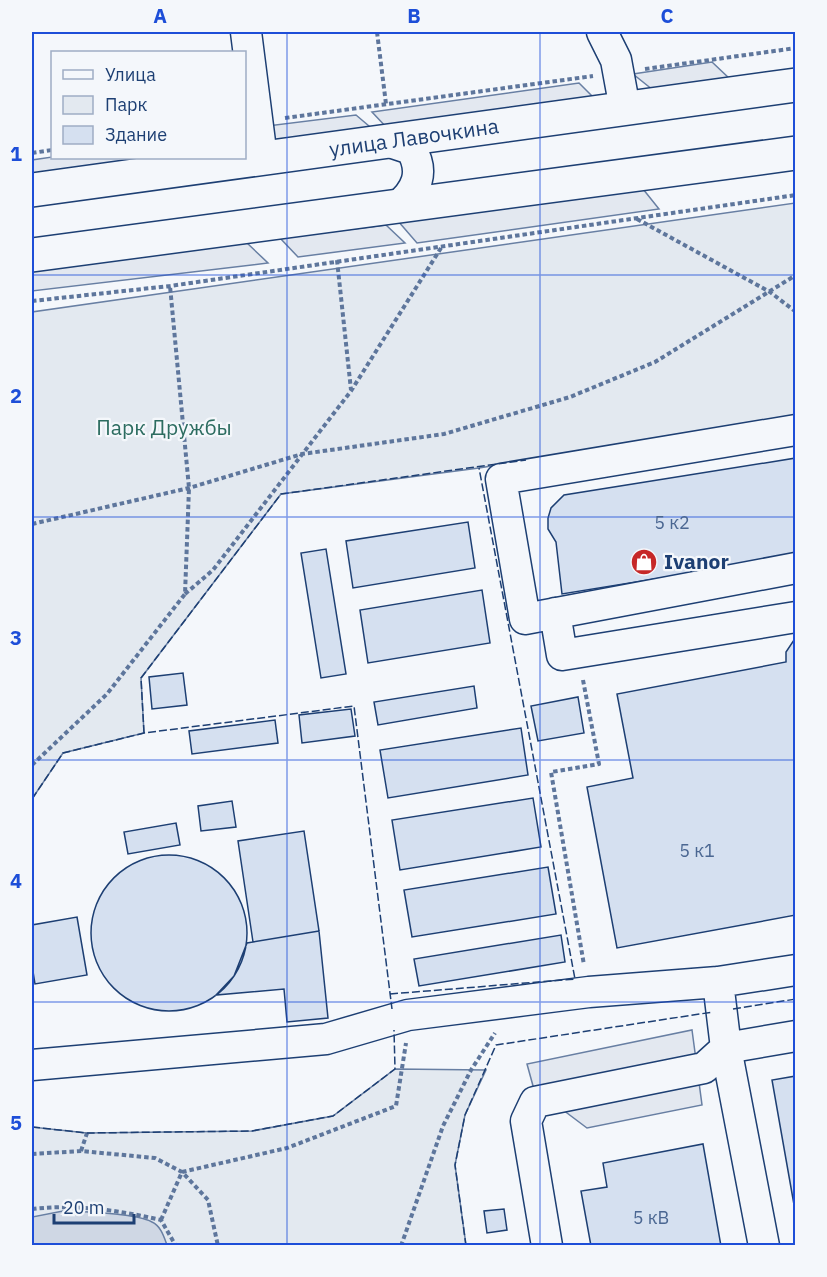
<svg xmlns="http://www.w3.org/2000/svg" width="827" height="1277" font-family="'IBM Plex Sans',sans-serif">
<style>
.green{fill:#e3e9f0;stroke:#687fa3;stroke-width:1.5}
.parking{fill:#e3e8f0;stroke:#687fa3;stroke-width:1.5}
.water{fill:#cfd7e4;stroke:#687fa3;stroke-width:1.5}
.building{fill:#d5e0f0;stroke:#1d3f73;stroke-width:1.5}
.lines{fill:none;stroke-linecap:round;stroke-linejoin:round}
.minor-casing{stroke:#1d3f73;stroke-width:33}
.major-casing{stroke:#1d3f73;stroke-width:36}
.path{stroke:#5e769c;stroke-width:4;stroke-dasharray:4.5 3;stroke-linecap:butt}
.minor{stroke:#f4f7fb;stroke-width:30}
.major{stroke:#f4f7fb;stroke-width:33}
.fence{stroke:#1d3f73;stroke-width:1.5;stroke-dasharray:8 3;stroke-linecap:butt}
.grid{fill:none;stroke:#1d4ed8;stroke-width:1.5;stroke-opacity:0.55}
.labels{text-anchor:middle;stroke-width:4.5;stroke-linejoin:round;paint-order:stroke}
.number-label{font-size:18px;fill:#4b6792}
.street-label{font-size:21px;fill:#1d3f73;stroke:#f4f7fb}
.park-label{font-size:21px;fill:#2c6c60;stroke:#f4f7fb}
.poi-label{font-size:21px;font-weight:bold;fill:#1d3f73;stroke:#f4f7fb;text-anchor:start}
.neatline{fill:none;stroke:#1d4ed8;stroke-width:2}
.grid-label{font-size:20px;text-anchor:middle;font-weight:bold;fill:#1d4ed8}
</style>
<rect width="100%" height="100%" fill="#f4f7fb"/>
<path class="green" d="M795,203V416L479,468L281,494L141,678L144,733L63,753L32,799V312Z
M395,1069L486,1070L465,1115L455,1165L466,1245L32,1246V1127L87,1133L252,1131L333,1116Z"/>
<path class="parking" d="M712,62L731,80L653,90L633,74Z
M579,83L598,102L388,129L372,112Z
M356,115L376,132L275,145L259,127Z
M52,157V158H156L32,180V160Z
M643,189L659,209L417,243L398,221Z
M386,225L405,243L298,257L280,238Z
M247,243L268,263L32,291V271Z
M692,1030L702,1105L587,1128L563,1110L541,1115L527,1064Z"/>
<path class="water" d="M63,1211C84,1212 135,1213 152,1222C161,1226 164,1237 167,1245H32V1217Z"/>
<path class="building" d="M796,458V556L562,594L556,542L548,529V518L551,508L564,495Z
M468,522L475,568L353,588L346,541Z
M326,549L346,674L321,678L301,553Z
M482,590L490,643L368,663L360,610Z
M796,637V915L617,948L587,787L633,778L617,694L786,662V652Z
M183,673L187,705L152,709L149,677Z
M474,686L477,708L378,725L374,702Z
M578,697L584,733L538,741L531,706Z
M351,709L355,736L302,743L299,715Z
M275,720L278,743L192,754L189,731Z
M521,728L528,775L388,798L380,750Z
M533,798L541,847L400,870L392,820Z
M232,801L236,827L201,831L198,806Z
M176,823L180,845L128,854L124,832Z
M304,831L319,931L253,942L238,841Z
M91 933a78 78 0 1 1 156 0a78 78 0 1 1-156 0Z
M548,867L556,914L412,937L404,890Z
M77,917L87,975L35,984L32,965V925Z
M319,931L328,1018L287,1022L284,989L216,995L234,976L247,943Z
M561,935L565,962L419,986L414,959Z
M796,1076V1216L772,1080Z
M703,1144L721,1246H591L581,1191L607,1187L603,1163Z
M504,1209L507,1230L487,1233L484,1211Z"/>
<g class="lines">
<defs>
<path id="minor" d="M246,32L262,158
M602,32L616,60L625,109
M387,141L411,149C425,172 417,191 397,207
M796,430L501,479L525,619L796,568
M555,613L562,655L796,617
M718,982L726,1048L764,1246
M32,1065L326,1039L408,1015L589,992L718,982L796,970
M547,1246L526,1121L535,1102L704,1068L726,1048L796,1036"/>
<path id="major" d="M32,190L796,85
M32,255L796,153"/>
</defs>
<use href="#minor" class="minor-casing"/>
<use href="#major" class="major-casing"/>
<path class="path" d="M377,32L386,104
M645,69L796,48
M285,118L593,76
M32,153L52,150
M637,219L770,292L796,312
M337,260L351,390
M32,301L170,286L796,195
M32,524L189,488L302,454L444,434L570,397L655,362L796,275
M185,594L213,570L351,391L441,248
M583,680L599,764L551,772L584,965
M32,765L107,694L185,594L189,488L170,286
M81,1151L87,1133
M32,1154L81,1151L155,1158L182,1172L208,1200L218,1246
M32,1209C76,1204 117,1210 161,1220L176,1246
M161,1220L182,1172L287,1148L396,1106L406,1043
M401,1246L443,1126L471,1070L495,1033"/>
<use href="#minor" class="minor"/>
<use href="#major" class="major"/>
<path class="fence" d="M144,733L141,678L281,494L526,460
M32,799L63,753L144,733L354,706L392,1009
M390,994L575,979L479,468
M733,1009L796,999
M32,1127L87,1133L252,1131L333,1116L395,1069L394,1030
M466,1246L455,1165L465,1115L496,1045L713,1012"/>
</g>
<path class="grid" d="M287,32V1246M540,32V1246M32,275H796M32,517H796M32,760H796M32,1002H796"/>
<defs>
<symbol id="shop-disc" viewBox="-11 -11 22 22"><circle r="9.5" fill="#c62828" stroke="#f4f7fb"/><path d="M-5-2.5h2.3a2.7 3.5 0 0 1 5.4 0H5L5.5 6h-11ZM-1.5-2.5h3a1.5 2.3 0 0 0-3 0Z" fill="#fff"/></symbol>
</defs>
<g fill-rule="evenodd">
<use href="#shop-disc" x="629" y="547" width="30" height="30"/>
</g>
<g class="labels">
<g class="number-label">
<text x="672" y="529">5 к2</text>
<text x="697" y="857">5 к1</text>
<text x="651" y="1224">5 кВ</text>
</g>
<g class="street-label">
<text transform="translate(414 138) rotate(-8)" y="7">улица Лавочкина</text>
</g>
<g class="park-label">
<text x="164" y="435">Парк Дружбы</text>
</g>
<g class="poi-label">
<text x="664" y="569">Ivanor</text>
</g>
</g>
<rect width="827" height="1277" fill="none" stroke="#f4f7fb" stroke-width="66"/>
<rect x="51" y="51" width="195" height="108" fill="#f4f7fb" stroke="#9eadc5" stroke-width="1.5"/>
<rect x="63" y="70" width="30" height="9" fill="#f4f7fb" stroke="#9eadc5" stroke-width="1.5"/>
<text x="105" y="81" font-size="18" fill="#1d3f73">Улица</text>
<rect x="63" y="96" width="30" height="18" fill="#e3e9f0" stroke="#9eadc5" stroke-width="1.5"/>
<text x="105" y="111" font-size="18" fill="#1d3f73">Парк</text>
<rect x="63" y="126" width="30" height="18" fill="#d5e0f0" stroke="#9eadc5" stroke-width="1.5"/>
<text x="105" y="141" font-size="18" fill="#1d3f73">Здание</text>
<path d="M54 1214v9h80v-9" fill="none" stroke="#1d3f73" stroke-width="3"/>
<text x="63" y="1214" font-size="18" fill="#1d3f73" stroke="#f4f7fb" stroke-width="4.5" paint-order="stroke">20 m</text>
<rect x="33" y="33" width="761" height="1211" class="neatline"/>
<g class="grid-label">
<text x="160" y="23">A</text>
<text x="414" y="23">B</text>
<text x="667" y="23">C</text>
<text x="16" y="161">1</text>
<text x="16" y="403">2</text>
<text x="16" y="645">3</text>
<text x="16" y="888">4</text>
<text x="16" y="1130">5</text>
</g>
</svg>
